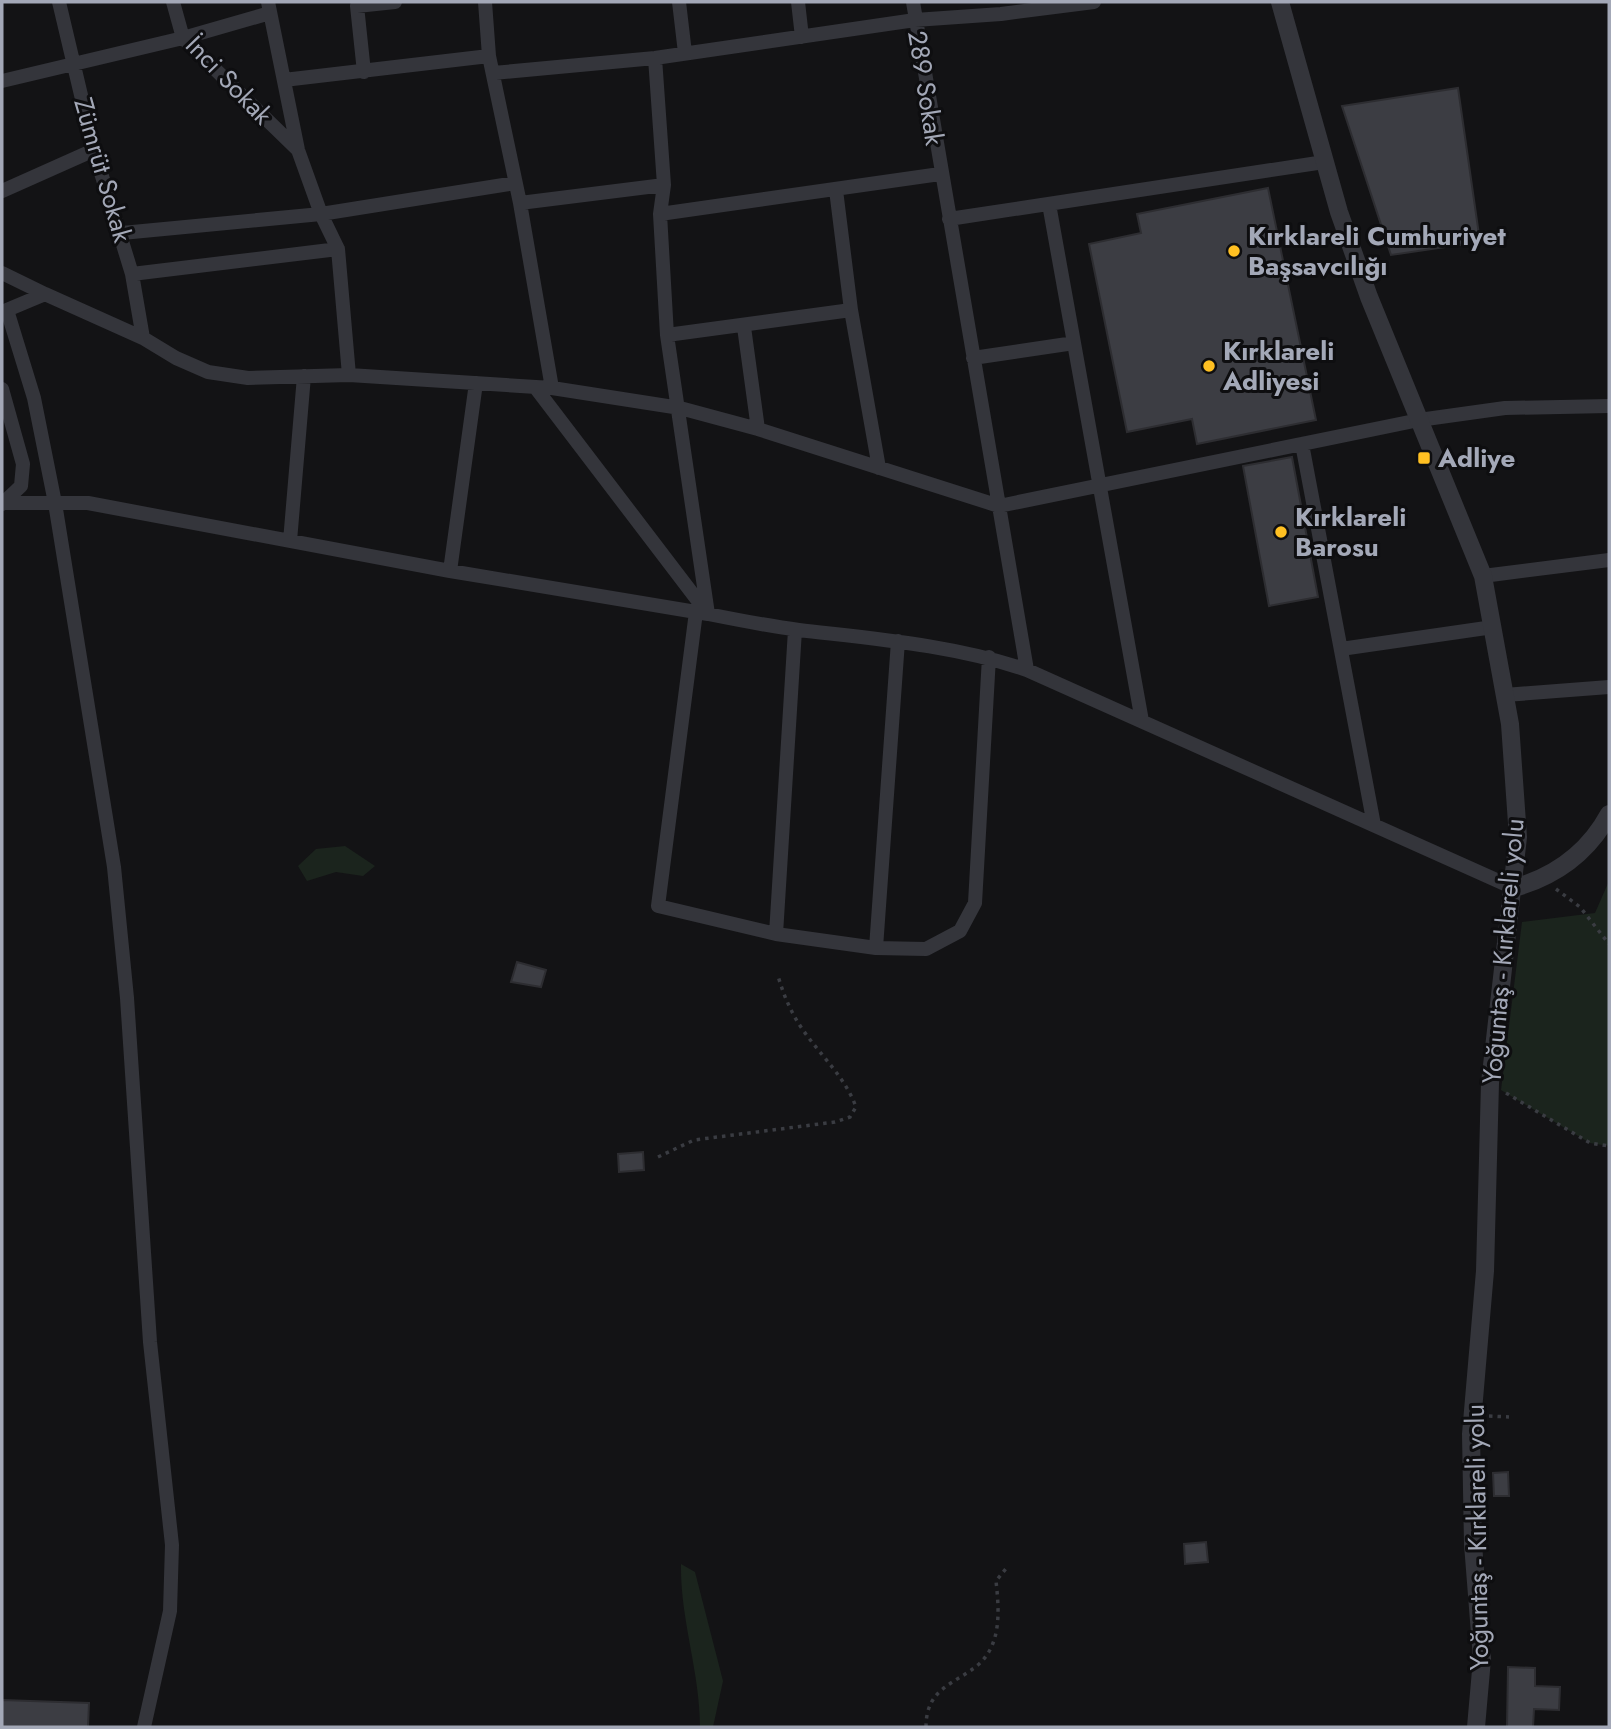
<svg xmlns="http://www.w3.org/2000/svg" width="1611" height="1729" font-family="Jost,sans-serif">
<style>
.green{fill:#1b241d}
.building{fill:#3c3d43;stroke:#2d2d31;stroke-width:2}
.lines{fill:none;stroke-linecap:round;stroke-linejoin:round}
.path{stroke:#3a3c42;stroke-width:3.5;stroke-dasharray:3.5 5;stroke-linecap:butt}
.minor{stroke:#34353b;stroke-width:14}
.tertiary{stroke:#34353b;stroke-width:18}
.poi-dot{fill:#ffc022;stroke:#0e0e10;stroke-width:2.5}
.labels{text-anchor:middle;stroke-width:6;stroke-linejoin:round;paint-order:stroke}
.street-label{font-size:26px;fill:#a3a8b7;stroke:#0e0e10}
.poi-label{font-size:26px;font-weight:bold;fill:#a3a8b7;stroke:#0e0e10;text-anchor:start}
</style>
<rect width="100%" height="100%" fill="#131315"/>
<path class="green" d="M345,846L375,866L363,876L336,872L307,881L298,866L316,849Z
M1609,881V1146L1590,1143L1501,1090L1522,922L1595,913Z
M681,1564L695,1572L723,1681L713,1727H700C700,1672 680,1619 681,1564Z"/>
<path class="building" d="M1458,88L1480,242L1391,255L1342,106Z
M1268,188L1316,420L1197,444L1192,419L1127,432L1089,244L1141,233L1137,214Z
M1292,457L1318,597L1269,606L1243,466Z
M517,962L546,970L541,987L511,982Z
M643,1152L644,1170L619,1172L618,1154Z
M1508,1472L1509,1496H1494L1493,1473Z
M1206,1542L1208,1562L1185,1564L1184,1544Z
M1508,1667L1535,1668V1686L1560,1687L1559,1710L1534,1709L1533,1727H1507Z
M2,1700L89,1703L88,1727H2Z"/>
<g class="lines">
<path class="path" d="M1556,889L1580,907L1609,944
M1506,1093L1590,1143L1609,1146
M658,1157L694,1140L835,1122L850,1117L856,1107C845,1077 821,1056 803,1030C791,1013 784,996 778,976
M1489,1416L1509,1417
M926,1727C926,1687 956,1684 979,1664C1002,1643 999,1609 996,1581L1008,1566"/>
<path class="minor" d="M59,2L94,150L132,274L143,338
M173,2L183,38L297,149
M268,2L298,150L321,214L338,249L349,375
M485,2L489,56L520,203L552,388
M679,2L685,53
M798,2L802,37
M913,2L1027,670
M364,72L357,6L395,2
M493,73L655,58L915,20L1001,14L1094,2
M284,80L489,56
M2,81L183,38L270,13
M2,191L94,150
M520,203L664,185
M1049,204L1142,721
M660,214L940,174
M949,219L1324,162
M122,233L321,214L515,183
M2,273L45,294
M132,274L338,249
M7,310L34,398L55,503L114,867L127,998L150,1342L172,1545L170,1611L144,1727
M851,310L879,468
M2,312L45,294L143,338L176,358L208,372L248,378L349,375L552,388L680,408L758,429L999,506L1419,420L1505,408L1609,406
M744,327L758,429
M667,335L851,310L836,190
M973,358L1074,343
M476,383L450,571L708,614L667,335L660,214L664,185L655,58
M535,387L708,614C738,620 768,626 799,630C876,639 953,645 1027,670L1514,888
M2,389L23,464L21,486L2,504
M1302,444L1374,825
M4,503H88L450,571
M290,541L304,376
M1483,576L1609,560
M696,612L658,906L776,934
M795,630L776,934L876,948L926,949L960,931L975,903L989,657
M1341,649L1493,627
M1505,695L1609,687
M876,948L898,641"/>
<path class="tertiary" d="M1280,2L1339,212L1369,297L1483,576L1510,724L1518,837L1490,1083L1485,1271L1471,1434L1473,1544L1482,1659L1476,1727
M1514,888C1556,876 1588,853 1609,814"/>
</g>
<g class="poi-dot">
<circle cx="1234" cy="251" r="7"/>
<circle cx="1209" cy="366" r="7"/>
<rect x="1417" y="451" width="14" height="14" rx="3.5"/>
<circle cx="1281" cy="532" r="7"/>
</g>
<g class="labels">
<g class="street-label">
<text transform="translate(229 80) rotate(46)" y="9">İnci Sokak</text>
<text transform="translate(926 88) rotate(81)" y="9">289 Sokak</text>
<text transform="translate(103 170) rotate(74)" y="9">Zümrüt Sokak</text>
<text transform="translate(1503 951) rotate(-85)" y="9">Yoğuntaş - Kırklareli yolu</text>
<text transform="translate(1477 1537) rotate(-91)" y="9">Yoğuntaş - Kırklareli yolu</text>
</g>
<g class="poi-label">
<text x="1248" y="245">Kırklareli Cumhuriyet<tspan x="1248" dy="30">Başsavcılığı</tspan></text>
<text x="1223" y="360">Kırklareli<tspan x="1223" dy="30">Adliyesi</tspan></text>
<text x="1438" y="467">Adliye</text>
<text x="1295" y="526">Kırklareli<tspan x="1295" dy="30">Barosu</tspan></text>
</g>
</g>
<rect width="1611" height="1729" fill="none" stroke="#a3a8b7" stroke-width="7"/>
</svg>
